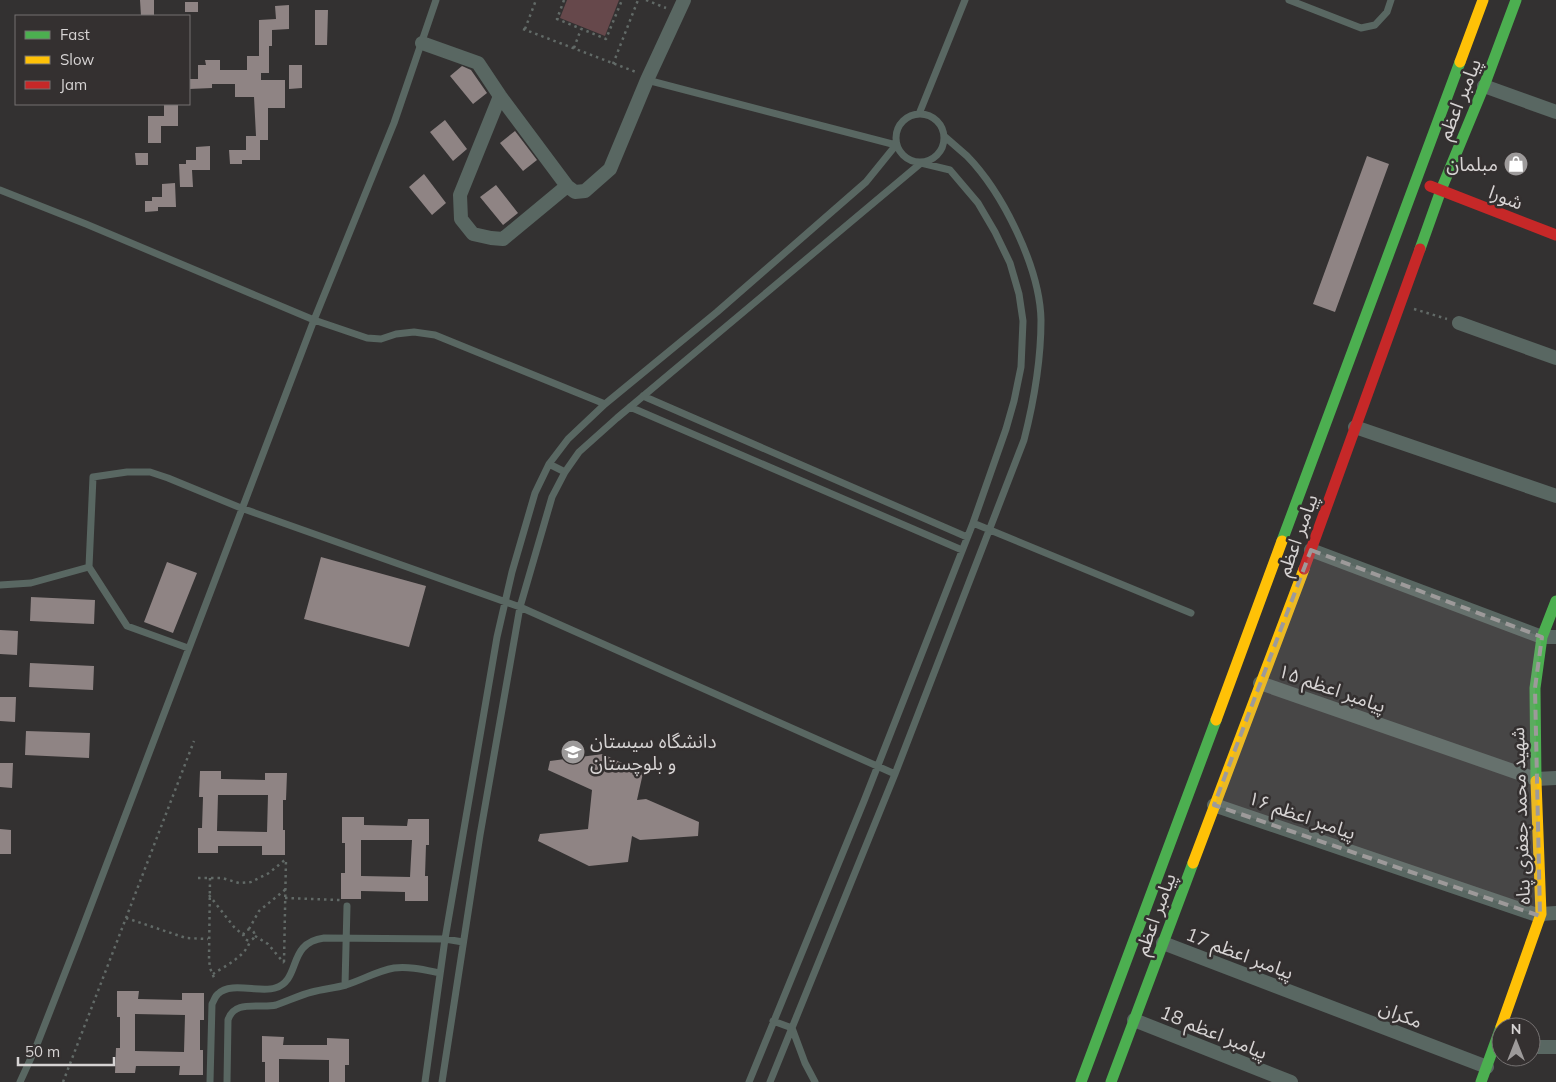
<svg xmlns="http://www.w3.org/2000/svg" width="1556" height="1082" font-family="Mulish,'Noto Sans Arabic',sans-serif">
<style>
.green{fill:#66484b}
.building{fill:#8f8484;fill-rule:evenodd}
.lines{fill:none;stroke-linecap:round;stroke-linejoin:round}
.path{stroke:#626a67;stroke-width:2.5;stroke-dasharray:2.5 4;stroke-linecap:butt}
.lane{stroke:#596762;stroke-width:7}
.street{stroke:#596762;stroke-width:14}
.fast{stroke:#4caf50;stroke-width:11}
.slow{stroke:#ffc107;stroke-width:11}
.jam{stroke:#c62828;stroke-width:11}
.marked{fill:#9d9a9a;fill-opacity:0.2;stroke:#9d9a9a;stroke-width:4;stroke-dasharray:10 6;stroke-linejoin:round}
.labels{text-anchor:middle;stroke-width:5;stroke-linejoin:round;paint-order:stroke}
.street-label{font-size:19px;fill:#d6d3d3;stroke:#343030}
.poi-label{font-size:19px;fill:#d6d3d3;stroke:#343030;text-anchor:end}
</style>
<rect width="100%" height="100%" fill="#333131"/>
<path class="green" d="M567,0H619L605,36L560,18Z"/>
<path class="building" d="M140,0H154V16H141Z
M185,2H198V12H185Z
M289,5V29L272,30V46H269V73H261V80H285V108H268V140H260V160H242V164H230L229,150H246V136H256L254,97H235V84H212V88L189,89V79H198V65H206L205,60H220V70H247V56H259V20L276,19L275,6Z
M315,10H328L327,45H315Z
M289,65H302V88L289,89Z
M462,66L471,70L487,93L473,104L450,76Z
M164,104H178V126H161V143H148V116H164Z
M445,120L467,149L453,161L430,132Z
M515,131L537,160L523,171L500,143Z
M210,146V170H192L193,187H180L179,164H186V160H196V147Z
M135,153H148V165H136Z
M1367,156L1389,164L1335,312L1313,304Z
M424,174L446,203L432,215L409,187Z
M175,183L176,207H158V211L145,212V201H152V197H162V184Z
M496,185L518,213L503,225L480,197Z
M321,557L426,586L409,647L304,619Z
M167,562L197,573L173,633L144,622Z
M31,597L95,600L94,624L30,621Z
M0,630L18,631L17,655L0,654Z
M30,663L94,666L93,690L29,687Z
M0,697H16L15,722L0,721Z
M26,731L90,733L89,758L25,755Z
M603,754L643,773L637,800L646,799L699,822L698,836L640,840L632,836L628,862L589,866L538,841L540,834L588,829L592,790L548,770L550,761Z
M0,763H13L12,788L0,787Z
M200,771H221V779L265,780V773H287L286,800H283V830H285V855H262V846H218V853H198V828H202L203,797H199ZM218,795H268L267,832L217,831Z
M342,817H364V825L407,826L408,819H429V845H426L425,876H428V901H405V892L361,891V899H341V873H345V843H342ZM361,840H412L410,877L361,876Z
M0,829L11,830V854H0Z
M117,991H139L138,999L182,1000V993H204V1020H200V1050H203V1075H179L180,1066H136L135,1073H115L116,1048H120V1017H117ZM135,1014L185,1015L184,1052L135,1051Z
M262,1036L284,1037L283,1045H327V1038L349,1039V1065H345V1082H329V1060L279,1059V1082H265V1062H262Z"/>
<g class="lines">
<path class="path" d="M564,0L557,19L606,39L622,0
M646,0L666,8
M523,29L636,72
M525,29L536,0
M574,48L581,29
M613,64L638,0
M1414,309L1447,319
M198,878H222L239,883L251,882L269,873L286,859
M210,878L209,959L210,968L215,980
M209,895L234,927L243,935
M285,898L340,900
M126,918L186,938L208,939
M249,929L259,911L286,889
M243.5 935a5.5 5.5 0 1 1 11 0a5.5 5.5 0 1 1-11 0Z
M255,936L268,944L284,963
M284,962L286,859
M213,974C225,966 246,956 250,941
M63,1082L194,741"/>
<path class="lane" d="M1289,0L1361,28L1375,25L1387,12L1391,0
M896 138a24 24 0 1 1 48 0a24 24 0 1 1-48 0Z
M919,114L965,0
M0,190L86,224L314,320L367,338L381,339L396,334L414,332L435,335L605,404
M643,396L967,537
M630,407L962,550
M549,464L565,472
M973,523L1191,613
M0,585L31,583L89,567
M188,648L127,626L89,567L93,477L127,472H150L168,478L241,508L520,607L895,774
M345,985L347,906
M773,1021L792,1028L805,1063L815,1082
M20,1082L36,1047L79,937L314,320L394,123L436,0
M210,1082L212,1004C214,1001 215,996 218,994C230,981 260,993 275,988C302,980 286,943 324,938L445,939L463,942
M227,1082L228,1020C234,999 260,1009 276,1005C288,1001 300,995 312,992C323,989 335,988 346,985C362,980 377,971 394,968C409,966 425,970 440,973
M425,1082L445,939L497,637L512,572L535,493L549,464L568,439L605,404L717,312L866,182L896,145L647,80
M442,1082L480,835L520,607L552,497L565,472L579,452L617,418L921,163L950,170L978,203L995,232L1010,263L1019,294L1023,321L1021,367L1014,401L1006,429L973,523L864,801L749,1082
M770,1082L895,774L1024,440C1034,401 1041,361 1041,320C1040,268 1003,193 967,156C959,149 951,142 944,136"/>
<path class="street" d="M422,43L478,63L500,96L567,186
M1484,86L1556,112
M500,96L460,195L461,219L473,234L491,238L503,239L567,186L575,192L585,191L610,169L647,80L684,0
M1459,323L1556,358
M1355,427L1556,496
M1311,550L1542,637H1556
M1260,683L1536,779L1556,778
M1214,805L1540,916
M1541,914L1556,913
M1163,943L1487,1067
M1134,1020L1291,1082
M1531,1047H1556"/>
<path class="fast" d="M1420,249L1441,190L1484,86L1516,0
M1282,541L1460,62
M1536,781L1535,688L1542,637L1556,601
M1081,1082L1216,720
M1111,1082L1193,863
M1481,1082L1501,1027"/>
<path class="slow" d="M1460,62L1483,0
M1216,720L1282,541
M1193,863L1304,569
M1501,1027L1541,914L1536,781"/>
<path class="jam" d="M1430,186L1556,235
M1304,569L1420,249"/>
</g>
<path class="marked" d="M1311,550L1542,637L1535,688L1540,916L1214,805Z"/>
<defs>
<symbol id="shop-disc" viewBox="-11 -11 22 22"><circle r="9.5" fill="#9d9a9a" stroke="#343030"/><path d="M-5-2.5h2.3a2.7 3.5 0 0 1 5.4 0H5L5.5 6h-11ZM-1.5-2.5h3a1.5 2.3 0 0 0-3 0Z" fill="#fff"/></symbol>
<symbol id="university-disc" viewBox="-11 -11 22 22"><circle r="9.5" fill="#9d9a9a" stroke="#343030"/><path d="M0-5L7-2L0 1L-7-2ZM-4 1L0 2.5L4 1V4Q0 6-4 4Z" fill="#fff"/></symbol>
</defs>
<g fill-rule="evenodd">
<use href="#shop-disc" x="1502" y="150" width="28" height="28"/>
<use href="#university-disc" x="559" y="738" width="28" height="28"/>
</g>
<g class="labels">
<g class="street-label">
<text transform="translate(1459 99) rotate(-68)" y="7">پیامبر اعظم</text>
<text transform="translate(1506 197) rotate(21)" y="7">شورا</text>
<text transform="translate(1297 535) rotate(-70)" y="7">پیامبر اعظم</text>
<text transform="translate(1332 688) rotate(19)" y="7">پیامبر اعظم ۱۵</text>
<text transform="translate(1302 815) rotate(19)" y="7">پیامبر اعظم ۱۶</text>
<text transform="translate(1520 816) rotate(-92)" y="7">شهید محمد جعفری پناه</text>
<text transform="translate(1155 914) rotate(-70)" y="7">پیامبر اعظم</text>
<text transform="translate(1240 953) rotate(21)" y="7">پیامبر اعظم 17</text>
<text transform="translate(1401 1014) rotate(21)" y="7">مکران</text>
<text transform="translate(1214 1032) rotate(22)" y="7">پیامبر اعظم 18</text>
</g>
<g class="poi-label">
<text x="1498" y="171">مبلمان</text>
<text x="590" y="748" text-anchor="start">دانشگاه سیستان<tspan x="590" dy="22">و بلوچستان</tspan></text>
</g>
</g>
<rect x="15" y="15" width="175" height="90" fill="#343030" stroke="#757171"/>
<rect x="25" y="31" width="25" height="8" fill="#4caf50" stroke="#757171"/>
<text x="60" y="40" font-size="15" fill="#d6d3d3">Fast</text>
<rect x="25" y="56" width="25" height="8" fill="#ffc107" stroke="#757171"/>
<text x="60" y="65" font-size="15" fill="#d6d3d3">Slow</text>
<rect x="25" y="81" width="25" height="8" fill="#c62828" stroke="#757171"/>
<text x="60" y="90" font-size="15" fill="#d6d3d3">Jam</text>
<g transform="translate(1516 1042)"><circle r="24" fill="#343030" stroke="#757171"/>
<path d="M0-4L9 19L0 12L-9 19Z" fill="#9d9a9a"/>
<text y="-8" font-size="14" font-weight="bold" text-anchor="middle" fill="#d6d3d3">N</text>
</g>
<path d="M18 1057v8h96v-8" fill="none" stroke="#d6d3d3" stroke-width="2.5"/>
<text x="25" y="1057" font-size="15" fill="#d6d3d3" stroke="#343030" stroke-width="4" paint-order="stroke">50 m</text>
</svg>
